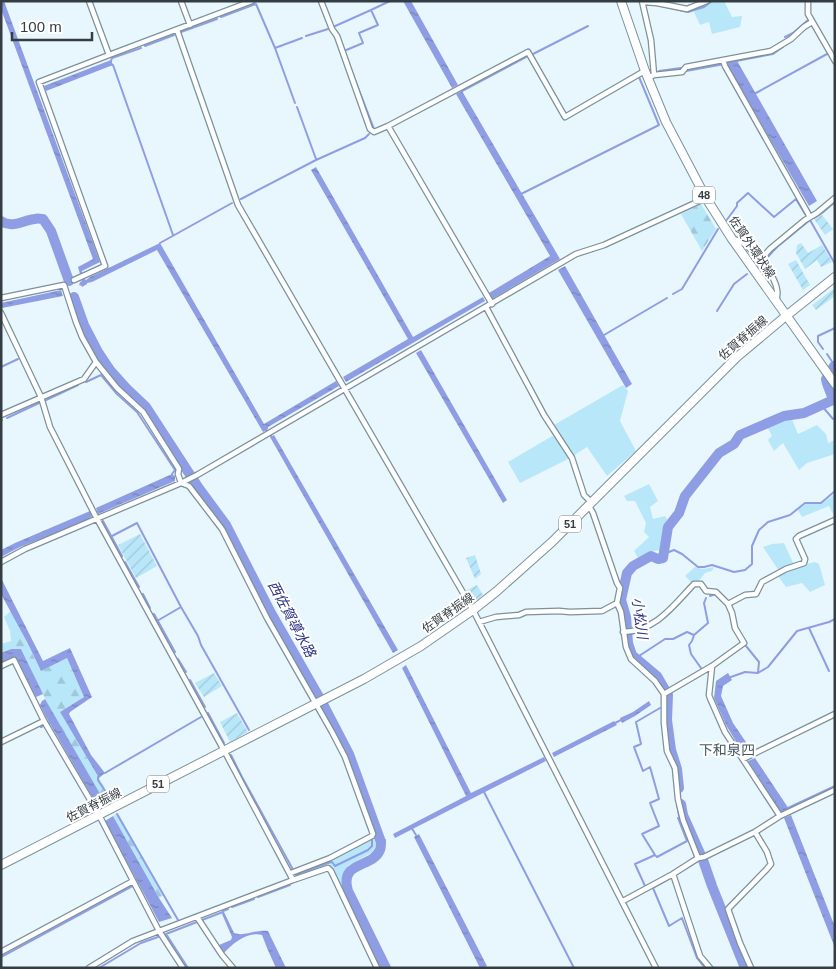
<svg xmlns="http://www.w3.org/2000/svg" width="836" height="969" font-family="Arial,'Noto Sans JP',sans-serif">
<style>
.grass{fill:#b9e7fa}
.forest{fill:url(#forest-firs)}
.garden{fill:url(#garden-furrows)}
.water{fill:url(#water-ripples)}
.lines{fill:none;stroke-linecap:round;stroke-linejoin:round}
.stream{stroke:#8f9ee4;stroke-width:2}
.river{stroke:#8f9ee4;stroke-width:10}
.street-casing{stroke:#7b929b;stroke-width:7}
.primary-casing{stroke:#7b929b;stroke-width:10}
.street{stroke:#fff;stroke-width:4.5}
.primary{stroke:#fff;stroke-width:8}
.labels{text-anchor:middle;stroke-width:4;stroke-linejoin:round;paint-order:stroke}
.shield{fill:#fff;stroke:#71787b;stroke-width:1}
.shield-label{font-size:11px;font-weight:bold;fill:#343e42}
.street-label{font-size:12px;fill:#343e42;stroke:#fff}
.water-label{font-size:14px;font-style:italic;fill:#2d3484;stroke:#fff}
.neighbourhood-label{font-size:14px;fill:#445a62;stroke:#fff}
</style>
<defs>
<pattern id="forest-firs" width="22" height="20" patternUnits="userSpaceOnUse" patternTransform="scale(1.25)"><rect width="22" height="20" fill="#b9e7fa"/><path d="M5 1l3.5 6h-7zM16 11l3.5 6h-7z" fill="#a0c7d8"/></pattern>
<pattern id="garden-furrows" width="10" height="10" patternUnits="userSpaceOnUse" patternTransform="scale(1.25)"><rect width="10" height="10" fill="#b9e7fa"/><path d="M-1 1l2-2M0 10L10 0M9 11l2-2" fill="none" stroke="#a0c7d8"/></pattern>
<pattern id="water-ripples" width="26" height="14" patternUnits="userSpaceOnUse" patternTransform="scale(1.25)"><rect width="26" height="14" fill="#8f9ee4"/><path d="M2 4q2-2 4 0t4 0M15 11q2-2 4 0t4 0" fill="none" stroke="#7682ba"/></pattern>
</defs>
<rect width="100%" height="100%" fill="#e8f7fd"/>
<path class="grass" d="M713,1H724L732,17L742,16L740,27L712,34L709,22L700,25L694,12Z
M623,385L628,391L620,421L636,451L607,476L587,447L573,456L554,425Z
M791,417L798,434L817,425L826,434L828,443L835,440V454L807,463L799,470L783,443L774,451L768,440L772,436L766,425Z
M554,435L570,458L520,483L508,462Z
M649,484L658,501L650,507L653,519L665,516L667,519L662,535L661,550L650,552L638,558L634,551L649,537L644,532L646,523L635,501H627L624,496Z
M835,494V518L829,506L802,517L798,510L806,504H821Z
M784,543L795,567L815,562L819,564L825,585L810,592L802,583L786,587L778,576L779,571L763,547L772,544Z
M695,567L703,569L714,567L712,571L705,573L699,581L691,582L685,576Z
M376,836L378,845L373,852L349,865L344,872L342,884L383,968H379L328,861Z"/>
<path class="forest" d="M701,204L716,229L702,251L681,214Z
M11,611L41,671L67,658L84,697L60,712L112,800L106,804L50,709L21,649H11L1,653V644L11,641L10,631L4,617Z
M118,813L164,895L159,898L113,816Z"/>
<path class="garden" d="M822,215L833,229L825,235L814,219Z
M801,243L808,253L822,245L832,262L821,267L817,260L805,269L796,253L797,245Z
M796,260L810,285L803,290L788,264Z
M835,288V296L816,310L812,305Z
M140,534L157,566L136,578L118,545Z
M475,555L481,574L475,579L466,558Z
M477,585L483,595L472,603L465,591Z
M214,673L222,686L204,697L195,683Z
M237,713L248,732L230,742L220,722Z"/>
<path class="water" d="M1,1H4L100,262L82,271V273L80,274L78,267L93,259L1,9Z
M403,1H411L458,85L452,88Z
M736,59L817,201L809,206L727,65L728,61Z
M111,60L113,65L46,91L44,86Z
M462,91L560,259L492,299L489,293L550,256L456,94Z
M316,167L413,337L483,297L485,301L346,382L343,377L408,339L311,170Z
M160,243L264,424L336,381L339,386L268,427V429L263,432L157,250L92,282L87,283V284L82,287L81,285L80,286L79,284L80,283V282L82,281L81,279L83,278L86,280L90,277Z
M565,266L632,384L626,388L558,270Z
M61,290L63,296L2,308L1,303Z
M421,350L507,500L503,503L416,353Z
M274,435L398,650L393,653L270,437Z
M172,474L175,476V481L98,514L96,508Z
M90,511L92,516L88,520L20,547L1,557V550L15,543Z
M1,578L43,661L70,648L92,697L70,712L69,714L91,755L105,773L99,778L60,712L84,697L67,658L41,671L28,644L1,594Z
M11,649H21L43,694L36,697L16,658H14L1,664V653Z
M406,665L471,793L544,757L546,761L395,838L393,834L466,796L402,668Z
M728,673L732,680L723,686L721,696L733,723L752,751L744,755L726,725L714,698L716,681Z
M45,699L106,804L98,807L46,717L40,705L42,701Z
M649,701L651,705L635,716L622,723L620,718L633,712Z
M614,721L617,725L554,757L552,753Z
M755,758L789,809L781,812L748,761Z
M791,815L835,927V948L784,818Z
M113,816L159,898L172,918L159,922L105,821Z
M419,834L487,966L483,968H480L414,837Z
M223,912H224L234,933C244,937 257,929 268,931L286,968H276L267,948L262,935C248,931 233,943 224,953L219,945L231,940L232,937L222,914Z"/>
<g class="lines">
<path class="stream" d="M657,5L688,12L704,7L712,1
M221,17L256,4L275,48L302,38
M333,27L371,10
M181,32L217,19
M306,36L328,29
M785,37L793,33L808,20
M145,46L174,35
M141,48L112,58L110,64L113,65L173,235
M275,48L295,103
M345,52L344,51L363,43L359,33L378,25L371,10L390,1
M834,53H835
M533,54L588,26
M347,59L374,129
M736,61L773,54L783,47
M659,71L681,68L686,71L730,63
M462,91L526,57
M756,93L827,54
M297,107L316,159
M521,194L659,125L639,77
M241,199L316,160L365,138L369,134
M814,218L822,213L835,202
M726,221L737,206V203L748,193L774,217L796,199L805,214
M160,243L232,203
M765,260L777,247L810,220L835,264
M756,266L761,263
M673,294L682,289L718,229
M717,311L734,284L747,274
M604,335L667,298
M823,349L818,342V336L835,328
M827,354L833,363L834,366
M1,367L18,359
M86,382L101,375L117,394L137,412L175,470L172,474
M44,401L78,385
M822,406L833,419
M7,418L39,403
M1,420H2
M265,429L271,436
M103,521L122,556
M112,536L137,523L181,607L198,636L201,645L249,730
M664,554L674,550L682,554L698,567H704L712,565L734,572L745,570L752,564V546L759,530L768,522L790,515L805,503H821L835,491
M125,562L139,587
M143,594L150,608
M710,596L716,594
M154,614L175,652
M157,621L181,607
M809,628L829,671
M694,635L692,641L689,645L691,654L701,668
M746,646L759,662L758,673
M178,659L186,672
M637,659L639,656L665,639H673L687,632L694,635L708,623L704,603L706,598
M728,678L745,672L758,673L768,667L797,631L829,622L835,619
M190,680L205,707
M208,713L224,743
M613,724L623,719
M41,727L49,723
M231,755L242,777L296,875L328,863L332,862L335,866L368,850L372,846V840
M105,773L201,717
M98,777V780L111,800
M484,792L574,968
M788,808L835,786
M117,814L178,920
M411,827L416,835
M381,842L385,840
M656,856L657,857L687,841L678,818
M675,875L697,862
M671,878L653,888L669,926L682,918L697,958L705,968
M645,886L635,864L655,855L642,834L659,826L650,803L659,799L650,767L643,771L634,747L641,744L636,722L660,708
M258,897L290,885
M232,907L254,899
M202,920L223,912V911L228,909
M1,957L138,883
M99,968L141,943L158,937
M188,968L166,934L197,922"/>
<path class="river" d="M1,221C12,229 23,220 35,219C38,218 40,219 43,219L51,231L69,281
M74,297L84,325L98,352L110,370L128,390L146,407L198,487L226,525L271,613L323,704L349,754L381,842C381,843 381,849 380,850C372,869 339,860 348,891L386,968
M679,788L677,769L671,750L667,720L668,695L657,676L632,655L628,643L626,617L621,600L627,573L633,566L651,556L658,559L663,558L668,527L679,513L685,496L719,453L734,444L740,435L784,416L804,413L833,400C831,392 827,386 826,379L834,366H835
M681,804L683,815L703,860L712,886L745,968"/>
<defs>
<path id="street" d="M181,1L190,25
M321,1L332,29L337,36L370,129L374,132L388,126
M642,1L651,40L654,75
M808,1V14L835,61
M643,2L657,3L687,9L707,1
M177,30L238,205L473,610L656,968
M109,55L252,1
M723,60L725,66L810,217
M648,78L654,75L682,72L686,67L771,51L791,39L804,27L812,22
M733,239C748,241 775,274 777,290C778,294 777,298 776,302
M761,259L770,249L805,220L817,213L835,198
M74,280L105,266L39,82L109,55L89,1
M1,298L64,285L76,322L82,337L96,362L117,388L143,412L179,469L178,474L181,483L189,486L222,529L267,618L332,732L345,757L373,834L372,836L330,858L291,873
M492,304L388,126L528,52L565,117L641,73L645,71
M486,307L544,415L572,458L584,495L592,503
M1,313L41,397L50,427L95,515L226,754L293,880
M1,415L84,379L96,362
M589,506L593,513L617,583L620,588L617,603L621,612L626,647L631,659L655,681L664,694V723L667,751L675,768L678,799L683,820L698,858
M1,562L25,549L181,483L197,475L576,254L604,245L706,198
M728,604L745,595L756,594L762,582L786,569L804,563L805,559L796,539L799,536L835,520
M479,622L496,617L519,615L526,612L559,611L570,612L602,611L617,603
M623,632C656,631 673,606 694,584H701L706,591L716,592L728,604L732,613L735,628L744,643L712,666L664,694
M1,666L14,660L44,721L99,815L159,931L183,968
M712,666L709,695L710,698L725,732L780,816
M1,742L44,721
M743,759L835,714
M673,874L700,956L710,968
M623,901L673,874L698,858L704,857L755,832L780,816L835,790
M197,917L222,955L233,968
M1,952L133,881
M89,968L133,941L293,880L328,868L331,871L377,968
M751,968L740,943L728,909L766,870L771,864L767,852L755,832"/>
<path id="primary" d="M621,1L645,71L666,122L706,198L732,239L835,384
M1,865L364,679L421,646L473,610L497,591L552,542L737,357L786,316L835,277"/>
</defs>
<use href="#street" class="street-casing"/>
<use href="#primary" class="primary-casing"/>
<use href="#street" class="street"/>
<use href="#primary" class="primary"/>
</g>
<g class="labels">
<g class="shield">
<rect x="693" y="186.5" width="22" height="17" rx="4"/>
<rect x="559" y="515.5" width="22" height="17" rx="4"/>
<rect x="147" y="775.5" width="22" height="17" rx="4"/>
</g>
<g class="shield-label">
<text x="704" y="199">48</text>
<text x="570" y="528">51</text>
<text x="158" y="788">51</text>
</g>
<g class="street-label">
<text transform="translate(752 247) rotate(56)" y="4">佐賀外環状線</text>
<text transform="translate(743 338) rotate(-41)" y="4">佐賀脊振線</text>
<text transform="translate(448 613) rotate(-35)" y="4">佐賀脊振線</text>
<text transform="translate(94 805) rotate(-27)" y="4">佐賀脊振線</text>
</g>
<g class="water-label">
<text transform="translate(640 618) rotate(82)" y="5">小松川</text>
<text transform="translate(292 619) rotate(62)" y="5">西佐賀導水路</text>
</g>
<g class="neighbourhood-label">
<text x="727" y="755">下和泉四</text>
</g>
</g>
<rect width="836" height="969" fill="none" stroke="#343e42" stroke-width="5"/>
<path d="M12 32v8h80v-8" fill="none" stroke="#343e42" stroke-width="2.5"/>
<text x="20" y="32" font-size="15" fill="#343e42" stroke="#ffffff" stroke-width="4" paint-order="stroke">100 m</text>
</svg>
